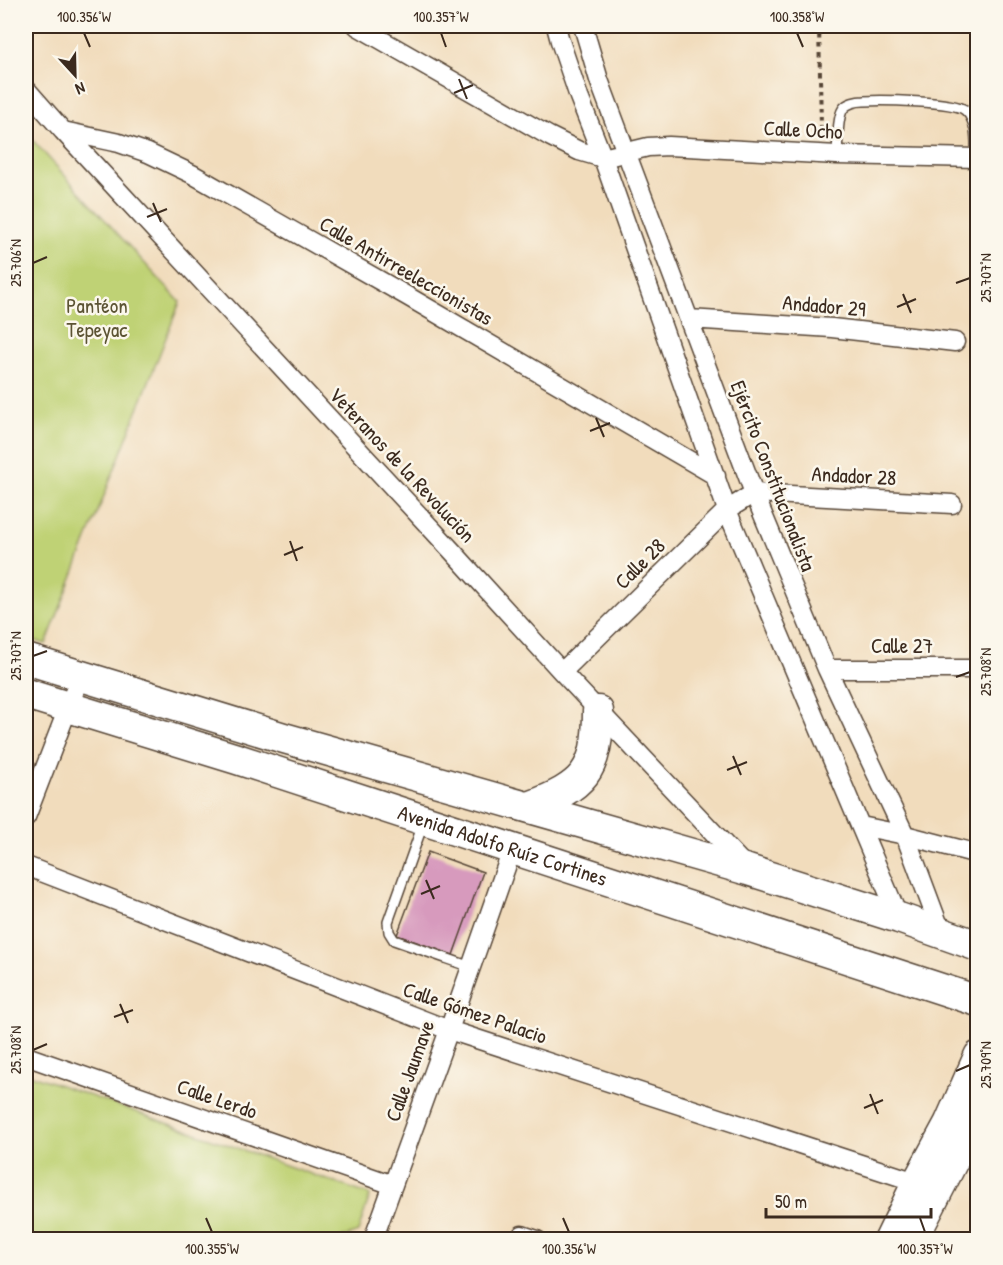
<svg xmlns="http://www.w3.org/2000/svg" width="1003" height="1265" font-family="'Patrick Hand',sans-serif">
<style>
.green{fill:#bfd275;stroke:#7d7e4a;stroke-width:1.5}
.building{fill:#d79abd}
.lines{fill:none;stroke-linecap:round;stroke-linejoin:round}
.lane-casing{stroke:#564536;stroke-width:12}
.street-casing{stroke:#564536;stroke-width:21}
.secondary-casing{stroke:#564536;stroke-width:30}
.primary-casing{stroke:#564536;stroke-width:33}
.path{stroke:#564536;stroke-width:4;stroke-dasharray:4.5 4.5;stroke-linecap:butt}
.lane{stroke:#fff;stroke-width:9}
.street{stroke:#fff;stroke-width:18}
.secondary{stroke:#fff;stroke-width:27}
.primary{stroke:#fff;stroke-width:30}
.ticks{fill:none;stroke:#3b2a1e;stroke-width:2}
.labels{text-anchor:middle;stroke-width:5;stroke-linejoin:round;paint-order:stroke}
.street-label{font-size:21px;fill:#3b2a1e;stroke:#fbf7ec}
.park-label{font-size:21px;fill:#5c5434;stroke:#fbf7ec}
.neatline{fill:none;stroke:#3b2a1e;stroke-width:2}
.ticks-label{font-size:15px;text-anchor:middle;fill:#3b2a1e}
</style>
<rect width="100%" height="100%" fill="#fbf7ec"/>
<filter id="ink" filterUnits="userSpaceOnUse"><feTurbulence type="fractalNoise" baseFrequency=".0167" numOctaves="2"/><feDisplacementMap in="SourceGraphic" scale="12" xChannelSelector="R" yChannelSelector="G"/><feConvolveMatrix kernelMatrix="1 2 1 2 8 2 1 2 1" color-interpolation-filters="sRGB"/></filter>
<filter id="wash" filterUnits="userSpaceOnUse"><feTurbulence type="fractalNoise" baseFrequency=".008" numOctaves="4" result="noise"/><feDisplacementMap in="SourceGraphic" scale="24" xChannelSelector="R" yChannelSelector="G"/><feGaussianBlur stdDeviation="1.35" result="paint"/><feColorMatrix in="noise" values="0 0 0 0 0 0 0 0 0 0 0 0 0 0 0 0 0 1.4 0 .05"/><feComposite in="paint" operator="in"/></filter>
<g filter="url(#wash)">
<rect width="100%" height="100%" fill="#f1dcbc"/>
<path class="green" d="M26,133L180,302L46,644L26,638Z
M26,1073L370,1195L358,1232L337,1240L26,1239Z"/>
<g id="blocks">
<path class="building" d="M428,852L483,872L453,955L397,935Z"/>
</g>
</g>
<g filter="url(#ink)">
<use href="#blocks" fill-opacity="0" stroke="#564536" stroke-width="1.5"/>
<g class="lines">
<defs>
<path id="lane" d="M837,155C838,144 837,118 843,109C847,103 857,101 864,101C881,100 954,101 965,110C978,121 976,143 976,158
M423,824L388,922L389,932L394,940L471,967"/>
<path id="street" d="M357,26L549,136L579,151L603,158L648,147L669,146L837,155L978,158
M556,26L560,41L579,97L603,158L727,510L899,918
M583,26L599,80L754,493L827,669L905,835L942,934
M26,89L63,131L453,552L562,672L744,865
M63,131L119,143L148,153L192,174L407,296L716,476
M689,319L832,328L955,342
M827,669H978
M562,672L727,510L754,493L952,504
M26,817L80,677
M861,826L905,835L978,854
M26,866L449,1030L916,1182
M26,1056L393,1185
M522,1235L537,1240
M373,1240L449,1030L512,850"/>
<path id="secondary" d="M888,1240L916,1182L948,1123L978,1055
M914,1240L978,1115"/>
<g id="primary">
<path d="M26,659L284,738L748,870L899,918L978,946"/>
<path id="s1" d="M26,694L237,759L978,1001"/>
<path d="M529,807C584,786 598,772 598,711"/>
</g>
</defs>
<use href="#lane" class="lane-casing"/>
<use href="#street" class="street-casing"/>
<use href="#secondary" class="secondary-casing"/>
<use href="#primary" class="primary-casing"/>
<path class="path" d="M819,26L821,126"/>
<use href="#lane" class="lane"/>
<use href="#street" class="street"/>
<use href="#secondary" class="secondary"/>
<use href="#primary" class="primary"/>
</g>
</g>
<path class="ticks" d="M84,33L90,47M441,33L446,47M797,33L803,47M459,79L467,99M454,93L473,85M153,203L161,222M147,217L167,209M33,263L47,257M956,283L970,278M903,294L911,313M897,307L916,299M596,418L604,437M590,431L610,423M290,541L297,561M284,555L303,547M33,656L47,651M956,677L970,672M733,756L741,775M727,770L747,762M426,880L434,899M421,894L440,886M120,1004L128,1023M114,1017L133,1010M33,1050L47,1044M956,1071L970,1065M870,1094L878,1114M864,1108L883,1100M206,1218L212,1232M563,1218L569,1232M920,1218L925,1232"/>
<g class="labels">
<g class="street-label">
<text transform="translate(803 130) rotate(3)" y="7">Calle Ocho</text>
<text transform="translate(406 271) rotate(30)" y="7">Calle Antirreeleccionistas</text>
<text transform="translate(824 306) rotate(5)" y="7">Andador 29</text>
<text transform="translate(402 465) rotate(47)" y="7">Veteranos de la Revolución</text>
<text transform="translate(773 476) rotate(69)" y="7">Ejército Constitucionalista</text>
<text transform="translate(854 476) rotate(3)" y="7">Andador 28</text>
<text transform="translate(640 564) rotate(-45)" y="7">Calle 28</text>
<text x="902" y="653">Calle 27</text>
<text dy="7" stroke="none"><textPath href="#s1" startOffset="500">Avenida Adolfo Ruíz Cortines</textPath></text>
<text transform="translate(475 1013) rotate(19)" y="7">Calle Gómez Palacio</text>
<text transform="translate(410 1071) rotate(-70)" y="7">Calle Jaumave</text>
<text transform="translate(217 1099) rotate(19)" y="7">Calle Lerdo</text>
</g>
<g class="park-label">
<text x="97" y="313">Pantéon<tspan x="97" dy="24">Tepeyac</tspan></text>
</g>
</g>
<rect width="1003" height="1265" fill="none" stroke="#fbf7ec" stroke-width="66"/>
<g transform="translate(75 75) rotate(158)" stroke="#fbf7ec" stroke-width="4.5" paint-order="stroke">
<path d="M0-4.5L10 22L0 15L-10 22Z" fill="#3b2a1e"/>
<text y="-9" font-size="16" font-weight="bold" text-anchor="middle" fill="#3b2a1e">N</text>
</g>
<path d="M766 1208v9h165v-9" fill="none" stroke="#3b2a1e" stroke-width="3"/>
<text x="775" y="1208" font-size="18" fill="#3b2a1e" stroke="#fbf7ec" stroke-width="4.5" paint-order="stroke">50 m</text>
<rect x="33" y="33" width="937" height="1199" class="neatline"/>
<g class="ticks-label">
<text x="84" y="22">100.356°W</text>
<text x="441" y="22">100.357°W</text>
<text x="797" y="22">100.358°W</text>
<text transform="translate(16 263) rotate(-90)" y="5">25.706°N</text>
<text transform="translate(986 278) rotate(-90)" y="5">25.707°N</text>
<text transform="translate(16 656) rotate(-90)" y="5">25.707°N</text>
<text transform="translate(986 672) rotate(-90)" y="5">25.708°N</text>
<text transform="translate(16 1050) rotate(-90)" y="5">25.708°N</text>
<text transform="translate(986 1065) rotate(-90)" y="5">25.709°N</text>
<text x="212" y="1254">100.355°W</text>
<text x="569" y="1254">100.356°W</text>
<text x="925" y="1254">100.357°W</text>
</g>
</svg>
